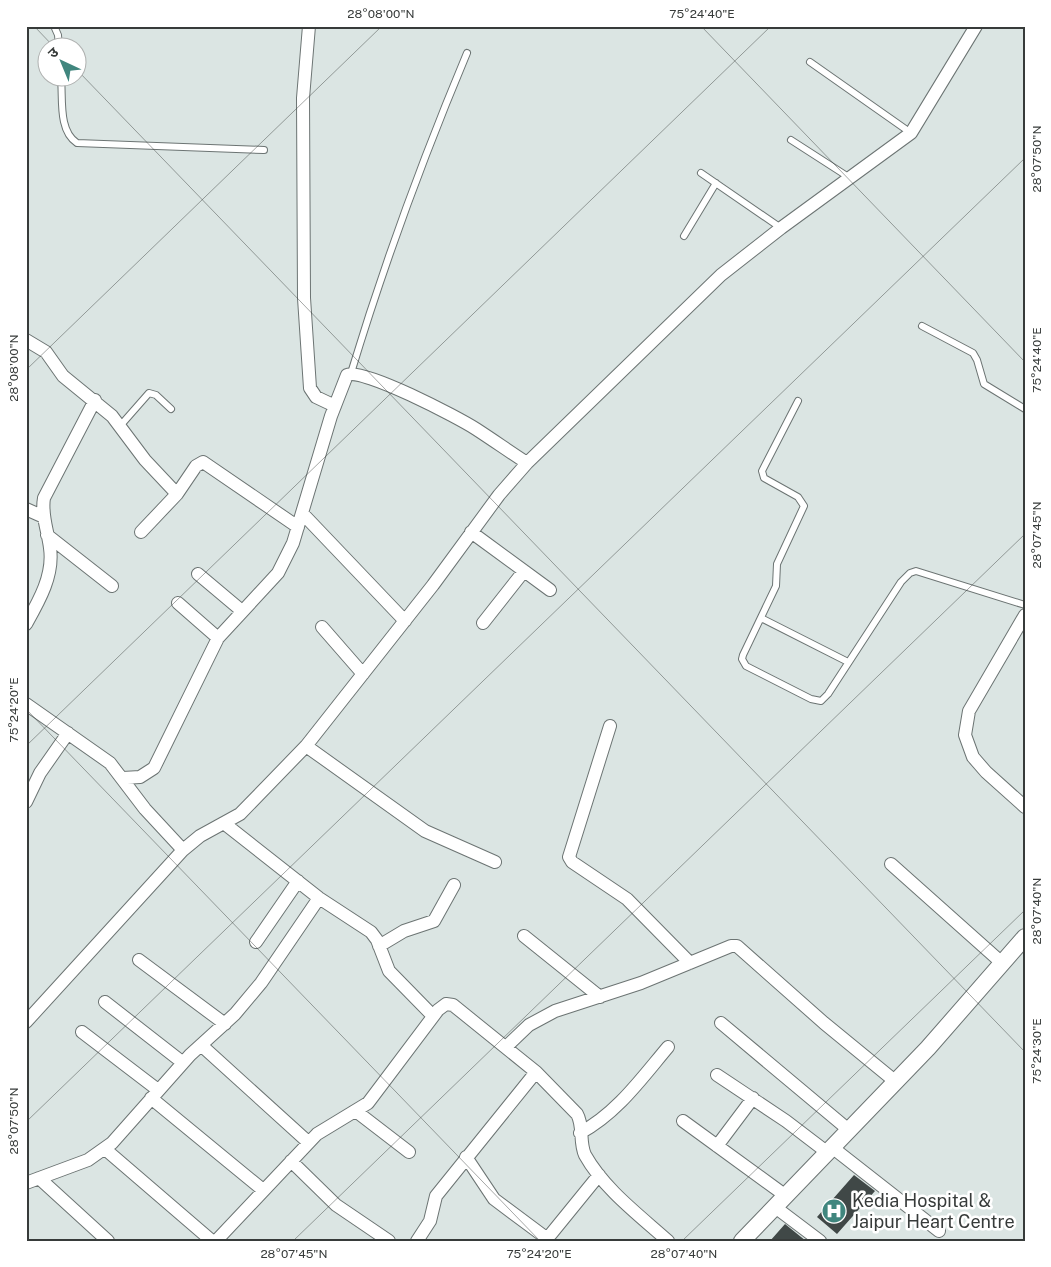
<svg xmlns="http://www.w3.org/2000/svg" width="1051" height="1267" font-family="'Public Sans','Noto Sans Devanagari',sans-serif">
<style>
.building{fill:#404847}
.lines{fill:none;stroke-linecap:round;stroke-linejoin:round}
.lane-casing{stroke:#6c7473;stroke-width:8}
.street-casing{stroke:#6c7473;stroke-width:14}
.secondary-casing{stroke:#6c7473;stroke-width:18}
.lane{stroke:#fff;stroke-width:6}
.street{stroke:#fff;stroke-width:12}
.secondary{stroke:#fff;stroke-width:16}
.ticks{fill:none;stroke:#373b3a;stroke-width:1;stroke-opacity:0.45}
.labels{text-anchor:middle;stroke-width:5;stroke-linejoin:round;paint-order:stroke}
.poi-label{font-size:18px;fill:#373b3a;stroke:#fff;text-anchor:start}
.neatline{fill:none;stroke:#373b3a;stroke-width:2}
.ticks-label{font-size:12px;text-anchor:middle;fill:#373b3a}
</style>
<rect width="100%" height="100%" fill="#dbe5e3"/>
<path class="building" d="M854,1175L875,1191L837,1234L817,1217Z
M785,1224L806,1241H770Z"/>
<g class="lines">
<defs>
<path id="lane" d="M54,26L58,35L59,48
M810,62L911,133
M61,78C63,98 58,131 77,143L264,150
M791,140L850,178
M701,173L781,228
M684,236L716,183
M922,326L973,353L977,360L984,384L1025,409
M351,373C384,264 423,158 467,53
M798,401L762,471L764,478L798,497L804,506L777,564L776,586L743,655L742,659L746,666L811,699L821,701L828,694L901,582L910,573L916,571L1025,605
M120,426L149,393L156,395L171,409
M761,618L848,662"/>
<path id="street" d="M309,26L303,98L304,298L310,388L316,397L335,406
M26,340L46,352L63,376L112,416L145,460L177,494
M26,509L44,517
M302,513L405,621
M141,532L177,494L196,466L203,462L298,527
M471,532L550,590
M47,535L112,586
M198,574L242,611
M178,603L218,638
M1025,615L969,711L965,735L973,757L986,772L1025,807
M483,623L524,571
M26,624C39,601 54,575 50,548C48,531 41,515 44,498L95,400
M322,627L363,674
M26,704L110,763L145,809L183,850
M610,726L569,857L572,862L627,899L690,963
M306,746L425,831L495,862
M123,778L140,777L154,768L218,638L278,573L293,543L331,416L347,375C362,367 459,418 476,429C493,440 510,452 527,463
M26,802L40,773L68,733
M225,824L319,898L371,932L377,940L389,971L433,1016
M891,864L1002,963
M524,936L600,997
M256,942L298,881
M379,946L404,931L434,921L454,885
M139,960L225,1024
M105,1002L182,1062
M26,1022L183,850L200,836L240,814L306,746L433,585L499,495L527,463L721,275L781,228L911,133L976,26
M721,1023L850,1131
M82,1032L158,1090
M201,1045L308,1142
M506,1047L529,1025L555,1011L641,983L731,946H737L824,1023L896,1082
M717,1075L786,1121L828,1153
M151,1098L263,1190
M357,1112L409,1152
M683,1121L786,1196
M580,1133C617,1113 641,1079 668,1047
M717,1146L753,1098
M833,1148L939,1231
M105,1149L212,1241
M466,1157L494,1199L545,1237L551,1234L599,1175
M291,1161L336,1205L389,1241
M39,1178L108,1241
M26,1183L88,1160L112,1143L190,1055L235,1014L261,983L319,898
M775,1207L820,1241
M216,1241L317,1134L368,1103L438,1010L446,1004L453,1005L536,1072L577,1114C584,1126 579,1142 585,1155C604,1189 639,1215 668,1241
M417,1241L430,1221L436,1196L536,1072"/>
<path id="secondary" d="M742,1241L928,1048L1025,937"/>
</defs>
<use href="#lane" class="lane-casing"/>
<use href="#street" class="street-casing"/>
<use href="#secondary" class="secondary-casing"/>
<use href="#lane" class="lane"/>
<use href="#street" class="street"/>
<use href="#secondary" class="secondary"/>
</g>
<path class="ticks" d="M34,26L55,48M701,26L1025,362M78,71L1025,1052M26,370L382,26M26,709L540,1241M26,746L771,26M26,1122L1025,158M293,1241L1025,534M682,1241L1025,910"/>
<defs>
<symbol id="hospital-disc" viewBox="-11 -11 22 22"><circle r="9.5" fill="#40867e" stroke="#fff"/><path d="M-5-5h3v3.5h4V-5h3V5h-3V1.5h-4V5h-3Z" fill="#fff"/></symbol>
</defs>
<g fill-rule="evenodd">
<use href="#hospital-disc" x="820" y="1197" width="28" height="28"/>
</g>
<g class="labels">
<g class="poi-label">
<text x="852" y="1207">Kedia Hospital &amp;<tspan x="852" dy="21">Jaipur Heart Centre</tspan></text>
</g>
</g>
<rect width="1051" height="1267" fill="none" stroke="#ffffff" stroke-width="55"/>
<g transform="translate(62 62) rotate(316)"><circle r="24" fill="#ffffff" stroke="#afb1b0"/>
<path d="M0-4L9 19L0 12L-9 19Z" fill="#40867e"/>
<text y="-8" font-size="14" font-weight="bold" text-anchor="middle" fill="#373b3a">उ</text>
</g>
<rect x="28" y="28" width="996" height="1212" class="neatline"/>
<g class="ticks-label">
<text x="381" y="18">28°08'00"N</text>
<text x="702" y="18">75°24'40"E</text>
<text transform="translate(1037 159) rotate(-90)" y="4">28°07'50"N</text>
<text transform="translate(1037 360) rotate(-90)" y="4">75°24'40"E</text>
<text transform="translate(14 368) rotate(-90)" y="4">28°08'00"N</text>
<text transform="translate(1037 535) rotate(-90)" y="4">28°07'45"N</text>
<text transform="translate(14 710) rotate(-90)" y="4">75°24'20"E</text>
<text transform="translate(1037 911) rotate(-90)" y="4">28°07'40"N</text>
<text transform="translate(1037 1051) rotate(-90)" y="4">75°24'30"E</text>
<text transform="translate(14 1121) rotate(-90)" y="4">28°07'50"N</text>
<text x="294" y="1258">28°07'45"N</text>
<text x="539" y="1258">75°24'20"E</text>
<text x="684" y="1258">28°07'40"N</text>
</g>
</svg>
